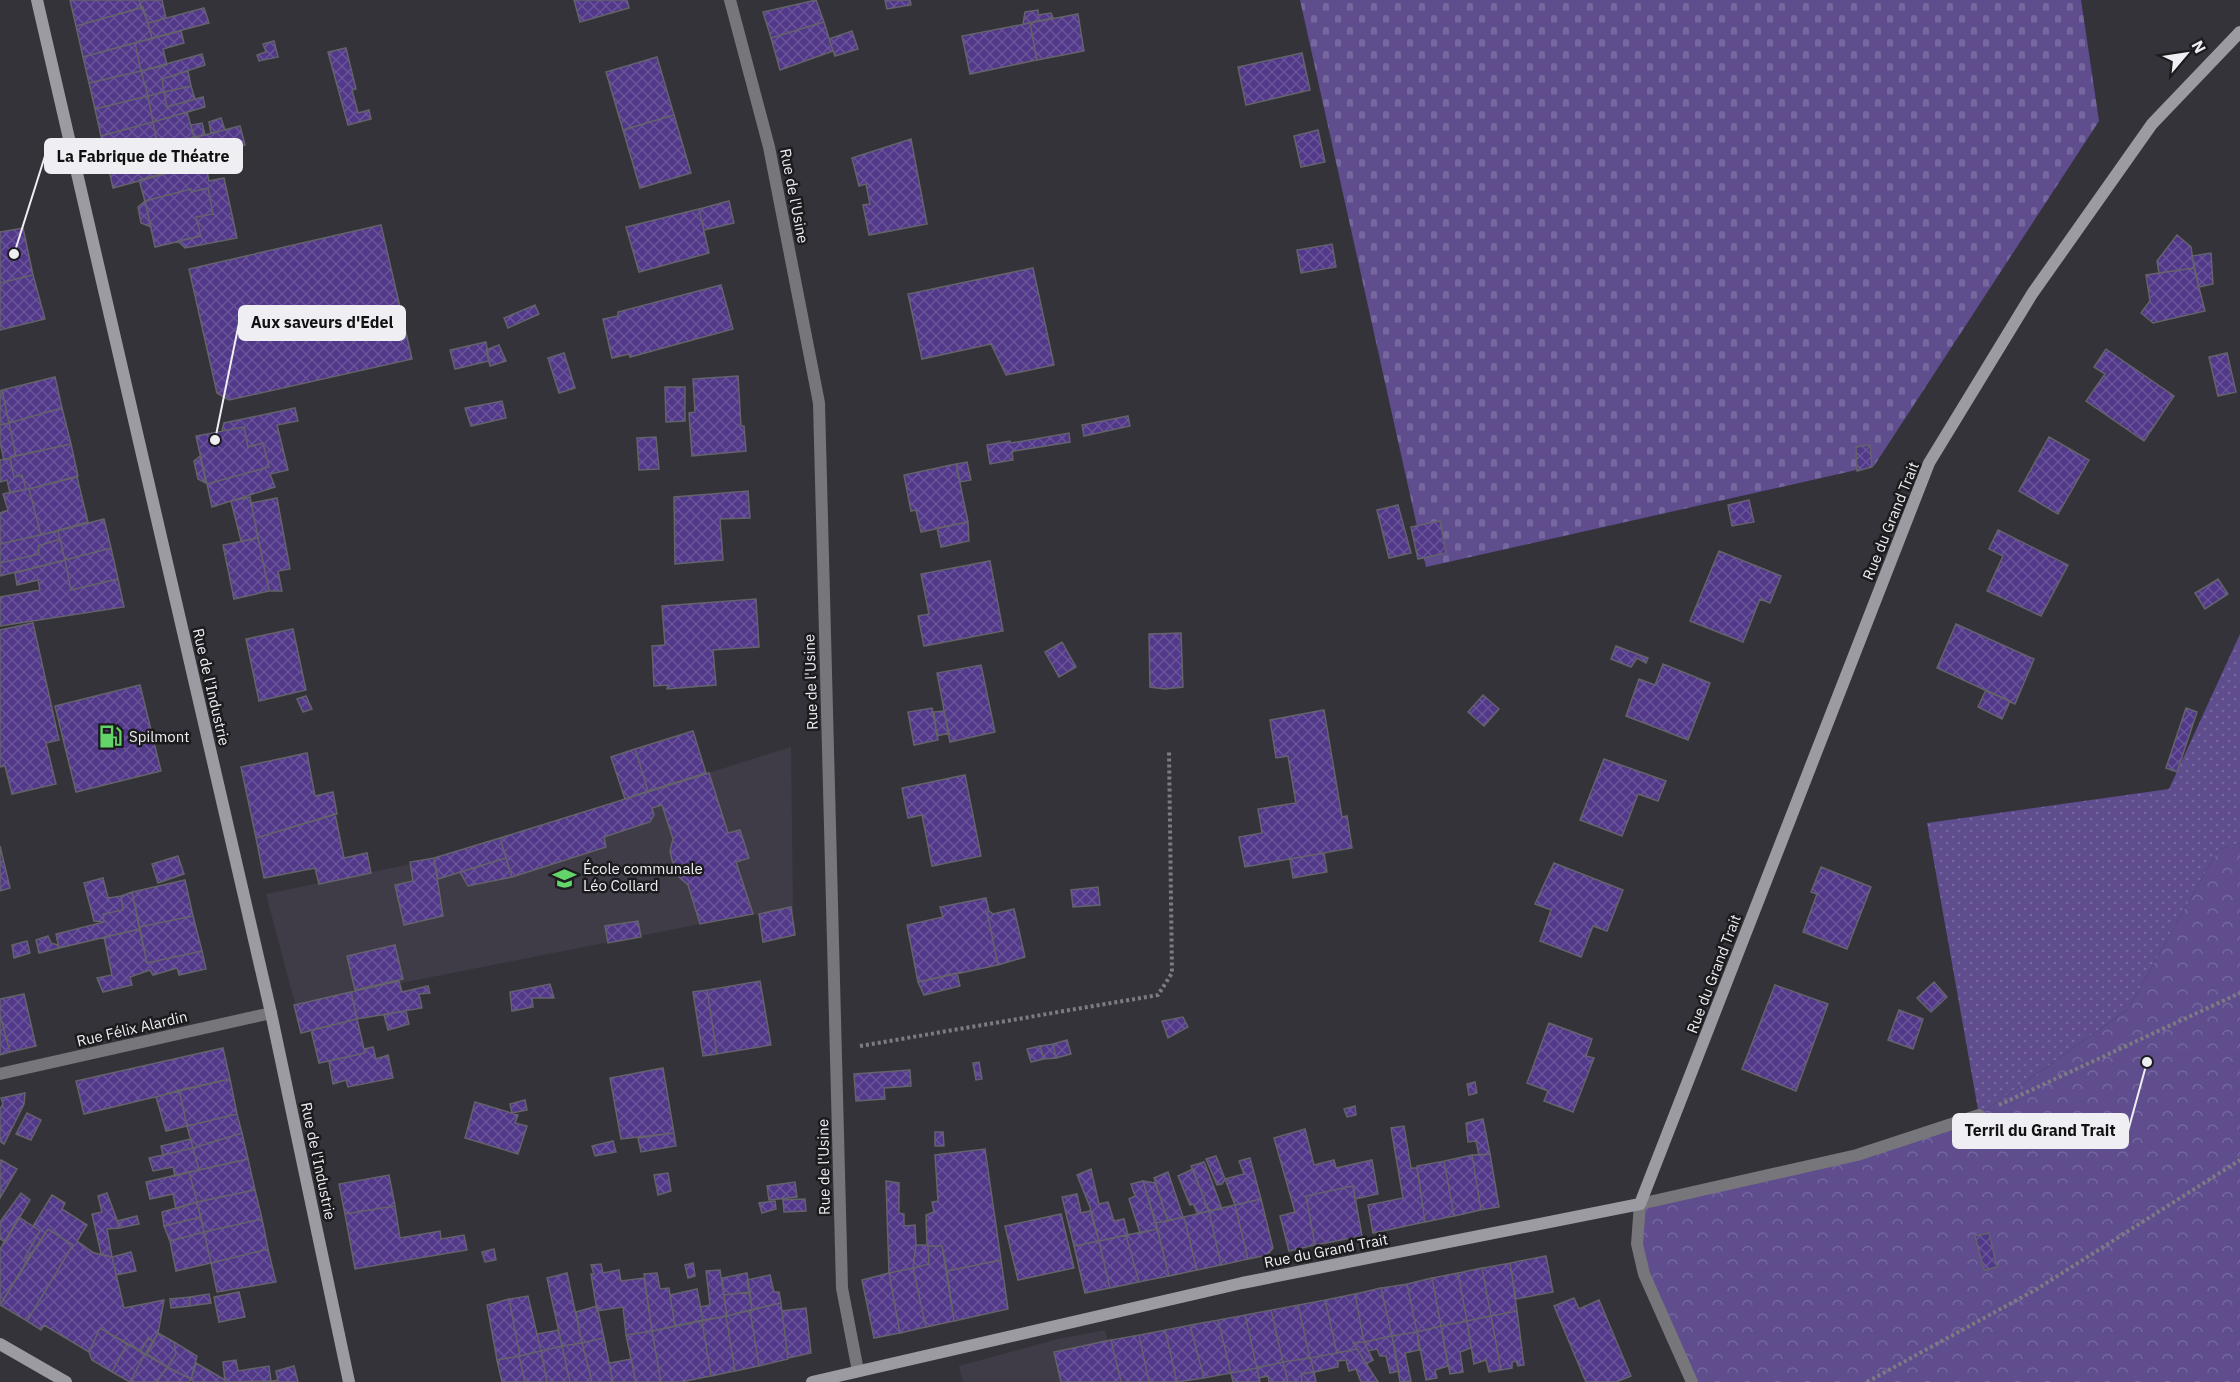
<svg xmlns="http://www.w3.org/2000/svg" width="2240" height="1382" font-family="'IBM Plex Sans',sans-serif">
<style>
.built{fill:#3f3c48}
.grass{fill:url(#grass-dots)}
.forest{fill:url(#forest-crowns)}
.cemetery{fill:url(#cemetery-stones)}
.building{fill:url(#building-cross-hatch);stroke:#64636a;stroke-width:1.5}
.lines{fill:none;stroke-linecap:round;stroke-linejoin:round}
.path{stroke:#7d7c82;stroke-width:4;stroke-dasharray:3 3;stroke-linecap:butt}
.street{stroke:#77767a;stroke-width:12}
.secondary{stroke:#9c9ba1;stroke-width:12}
.labels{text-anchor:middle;stroke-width:5;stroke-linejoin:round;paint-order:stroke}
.street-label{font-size:15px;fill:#efeef3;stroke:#1c1b1e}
.poi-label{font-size:15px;fill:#efeef3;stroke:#1c1b1e;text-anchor:start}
.leader{fill:none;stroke:#efeef3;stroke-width:2}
.callout-dot{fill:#efeef3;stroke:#1c1b1e;stroke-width:2}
.callout{fill:#efeef3;stroke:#efeef3;stroke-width:2}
.callout-label{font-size:16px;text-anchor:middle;font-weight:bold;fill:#111}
</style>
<defs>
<pattern id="grass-dots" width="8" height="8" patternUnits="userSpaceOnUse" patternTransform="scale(1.5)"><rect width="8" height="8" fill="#5f4d8e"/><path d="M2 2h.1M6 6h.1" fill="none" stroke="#76679e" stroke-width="1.8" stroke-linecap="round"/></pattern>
<pattern id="forest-crowns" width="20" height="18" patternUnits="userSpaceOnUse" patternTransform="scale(1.5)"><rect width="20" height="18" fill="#5f4d8e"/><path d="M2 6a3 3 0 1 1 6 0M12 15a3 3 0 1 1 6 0" fill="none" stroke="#76679e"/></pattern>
<pattern id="cemetery-stones" width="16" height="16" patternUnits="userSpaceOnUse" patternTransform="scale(1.5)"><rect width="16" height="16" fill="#5f4d8e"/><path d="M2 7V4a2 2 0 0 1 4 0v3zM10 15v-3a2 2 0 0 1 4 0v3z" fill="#76679e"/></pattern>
<pattern id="building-cross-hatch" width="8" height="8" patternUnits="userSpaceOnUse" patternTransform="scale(1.5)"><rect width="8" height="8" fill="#513888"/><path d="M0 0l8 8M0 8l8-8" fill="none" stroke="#6a5599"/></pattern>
</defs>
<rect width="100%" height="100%" fill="#34333a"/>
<path class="built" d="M791,747L793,912L751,915L700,924L295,1004L266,894L435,859Z
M1105,1330L1116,1382H963L959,1366L1058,1339Z"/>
<path class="grass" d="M2240,634V843L2218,850L2128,1009L1979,1115L1927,823L2169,789Z"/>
<path class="forest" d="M2240,843V1382H1690L1644,1274L1640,1204L1857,1155L1979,1115L2128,1009L2218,850Z"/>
<path class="cemetery" d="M1300,0H2081L2099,121L1874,466L1426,567Z"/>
<path class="building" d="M70,0H139L141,8L76,26Z
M139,0H162L166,18L148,23Z
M574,0H627L629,8L580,22Z
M816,0L824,22L771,38L763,12Z
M885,0H910L911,5L887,9Z
M143,7L152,38L83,57L76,26Z
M204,8L209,23L152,38L148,23Z
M1038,10V15L1051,13L1053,18L1023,24L1025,12Z
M1078,14L1084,51L1037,60L1030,23Z
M824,22L833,51L780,70L771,38Z
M1030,23L1037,60L970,74L962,36Z
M181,31L184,43L163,49L167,65L141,71L135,43Z
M852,31L858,49L835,56L829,39Z
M274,41L278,57L259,61L257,55L266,52L263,44Z
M135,43L141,71L89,83L83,57Z
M346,48L356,89L352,90L358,113L369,110L371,119L348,125L328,52Z
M1302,53L1310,90L1246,105L1238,67Z
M202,54L205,65L162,79L164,92L148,96L141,71Z
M657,57L674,115L623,130L606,72Z
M141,71L148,96L95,109L89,83Z
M188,71L191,86L164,92L162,79Z
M191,86L195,99L167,107L164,92Z
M164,92L167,107L203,97L205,107L153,122L148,96Z
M148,96L153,122L101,136L95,109Z
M187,112L194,137L158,147L153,122Z
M674,115L691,173L640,188L623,130Z
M221,118L225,130L211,133L209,122Z
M153,122L158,147L107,160L101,136Z
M202,123L205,135L194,137L191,125Z
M240,126L245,145L197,158L195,154L178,158L182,169L165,174L158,147Z
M1318,130L1325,162L1301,167L1294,136Z
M911,139L927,224L869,235L863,205L870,204L866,184L859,186L852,158Z
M158,147L165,174L113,188L107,160Z
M205,162L209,181L224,178L237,238L185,248L178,241L201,236L196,217L213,214L208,188L191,192V189L145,201L139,180Z
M208,188L213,214L196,217L201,236L155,247L145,201L191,189V192Z
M145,201L151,227L141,223L138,207Z
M729,201L734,223L704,230L699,209Z
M699,209L709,253L639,272L626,227Z
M381,225L412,359L229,400L217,393L189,269Z
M23,228L33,275L0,283V232Z
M2177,235L2191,247L2194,268L2159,273L2157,261Z
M1332,244L1336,267L1301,273L1297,250Z
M2211,253L2213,284L2199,287L2192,256Z
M1033,268L1054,365L1006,375L991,344L922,359L908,294Z
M2194,268L2205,311L2153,323L2141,313L2150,301L2146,275Z
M33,275L45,319L0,330V283Z
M721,285L733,329L630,357L629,354L612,358L603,319L618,316V312Z
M535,305L539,314L508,328L504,318Z
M486,342L489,361L455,369L450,350Z
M499,345L506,361L490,366L486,350Z
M2106,349L2174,396L2144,441L2086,401L2105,374L2094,367Z
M564,353L575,388L559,393L548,358Z
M2227,353L2236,392L2218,396L2209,357Z
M738,376L741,426H744L746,451L692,456L689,413L695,412L693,379Z
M55,377L62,408L9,423L2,390Z
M665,387H685V421L666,422Z
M2,390L9,423L0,425V391Z
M502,401L506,418L471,426L465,408Z
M62,408L71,444L16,456L9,423Z
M295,408L298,421L277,425L288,470L270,474L275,487L212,507L207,484L269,467L263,443L248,447L244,427L222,431L224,423Z
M1128,416L1130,426L1084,436L1082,425Z
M9,423L16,456L4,460L0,442V425Z
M244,427L248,447L263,443L269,467L207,484L196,436Z
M1069,433L1070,442L1014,451L1012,452L1013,460L990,464L987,445L1010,441L1011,443Z
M656,437L659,469L639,470L637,438Z
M2049,437L2089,460L2058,514L2019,491Z
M71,444L78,476L29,489H26L22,475L14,477L10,457Z
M1870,445L1872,467L1857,471L1856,447Z
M200,456L206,483L198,479L194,461Z
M10,458L14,477L22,475L26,489L10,493L7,480L0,482V460Z
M967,462L971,480L960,482L956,464Z
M956,464L968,522L921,532L916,510L911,511L904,475Z
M77,477L88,522L41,535L29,489Z
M26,489H29L41,535L0,544V513L8,510L3,494Z
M748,491L750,518L720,519L723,560L675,564L674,497Z
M250,497L258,538L241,541L231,501Z
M277,498L290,569L278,571L282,591H269L251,503Z
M1749,500L1754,522L1732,526L1728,505Z
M1398,505L1411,553L1389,558L1377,510Z
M104,519L111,548L65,560L58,531Z
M1440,521L1446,553L1418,559L1411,527Z
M968,522L969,541L941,547L937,528Z
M1998,530L2068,565L2041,616L1987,591L2003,556L1989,549Z
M58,531L60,539L38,546L39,554L0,563V544Z
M258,538L269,591L234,599L223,545Z
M60,539L65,560L0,576V563L39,554L38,546Z
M111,548L118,579L71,590L65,560Z
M1719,551L1781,576L1770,603L1760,599L1743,642L1690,621Z
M65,560L71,590L118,579L124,607L0,626V597L40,590L38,580L17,585L15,573Z
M990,561L1003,631L924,646L918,616L929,614L921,574Z
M2218,579L2228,594L2205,609L2195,593Z
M756,599L759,647L713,650L716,685L667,689L668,685L654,686L652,646L665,645L662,606Z
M33,623L59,740L46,743L56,784L12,794L5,766L0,767V630Z
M1956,624L2034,659L2015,704L1937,668Z
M293,629L306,690L259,701L246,639Z
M1181,633L1183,687L1165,689L1150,687L1149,634Z
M1062,642L1076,667L1059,677L1045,652Z
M1616,646L1648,658L1646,663L1637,658L1631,667L1611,659Z
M1663,664L1710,683L1688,740L1626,716L1639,679L1655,685Z
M981,665L995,732L950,742L937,673Z
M140,685L161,771L76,792L55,706Z
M1986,690L2010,701L2002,719L1978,707Z
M1483,695L1499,709L1484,726L1468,712Z
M306,696L312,709L303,712L297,699Z
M932,708L938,740L914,745L908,712Z
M2186,708L2197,712L2177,772L2166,768Z
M1324,710L1342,817L1347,816L1352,848L1245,867L1239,837L1262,833L1258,809L1296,803L1288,756L1276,758L1270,720Z
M944,711L949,733L937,736L934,712Z
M693,731L706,773L648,791L635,749Z
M635,749L648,791L625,799L611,757Z
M307,753L315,796L333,792L337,814L256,838L241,767Z
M1604,759L1666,781L1658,801L1638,794L1622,836L1580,820Z
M709,773L728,833L740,830L749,858L736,862L753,914L700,924L688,885L679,877L673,864L670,851L673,839L662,805L652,808L654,815L650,822L604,837L606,847L512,877L500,838Z
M965,775L981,856L932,866L922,815L908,818L902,788Z
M335,814L344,858L367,853L371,873L319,884L315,868L264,878L256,838Z
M500,838L506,858L438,879L434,858Z
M0,846L10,888L0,891Z
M1324,853L1327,872L1293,878L1290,859Z
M178,856L184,874L158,883L152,864Z
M434,858L443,916L404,925L395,885L413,881L410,862Z
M506,858L512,877L468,886L460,872Z
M1554,863L1623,890L1607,931L1593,926L1581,957L1540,941L1551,910L1535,904Z
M1821,867L1871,887L1847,949L1803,932L1817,894L1811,892Z
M103,878L108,898L121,896L123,910L103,914L104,922L94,921L84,883Z
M185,880L193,916L139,927L132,892Z
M1098,887L1100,905L1073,907L1071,890Z
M132,892L140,929L59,948L56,934L104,922L103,914L123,910L121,896Z
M986,898L989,911L987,912L998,965L918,982L907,925L943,917L940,907Z
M791,907L795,935L763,942L759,914Z
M1014,909L1025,957L998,965L987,912L989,911L993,914Z
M193,916L202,951L147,963L139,927Z
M638,921L641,937L608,943L605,926Z
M140,929L147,963L202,951L206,969L179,975L177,968L153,975L150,970L130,977L132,985L103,992L97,978L112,975L104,937Z
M48,936L51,943L58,945L59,948L39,953L36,940Z
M27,941L30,953L14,958L12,945Z
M395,945L403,979L355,990L347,956Z
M957,973L960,986L924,995L918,982Z
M399,981L402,992L428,986L430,993L419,994L422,1008L357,1019L351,992Z
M760,981L771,1045L717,1054L707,990Z
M1934,982L1947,997L1931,1012L1917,998Z
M550,984L554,998H532L533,1007L512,1011L510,992Z
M1775,985L1828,1004L1796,1091L1742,1069Z
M707,990L717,1054L703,1056L693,992Z
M351,992L357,1019L301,1033L294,1005Z
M24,994L36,1046L10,1052L0,1015V999Z
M1899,1010L1923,1019L1913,1049L1888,1040Z
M404,1011H406L409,1024L388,1030L384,1015Z
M0,1015L10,1052L0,1055Z
M1183,1017L1188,1027L1168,1038L1162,1021Z
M357,1019L365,1053L319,1063L311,1030Z
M1549,1023L1592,1039L1586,1056L1594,1058L1573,1112L1544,1101L1548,1091L1527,1083Z
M1067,1040L1071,1054L1056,1058L1053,1044Z
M1053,1044L1056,1058L1044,1059L1040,1046Z
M1040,1046L1044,1059L1031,1062L1027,1049Z
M373,1047L376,1059L388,1055L393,1078L348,1087L346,1080L333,1084L329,1061L365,1053L364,1049Z
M223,1048L230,1079L84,1114L76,1081Z
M979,1062L982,1079L976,1080L973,1063Z
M663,1068L674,1133L621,1139L610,1078Z
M910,1070L911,1086L884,1088L885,1099L856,1101L854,1074Z
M230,1079L237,1114L187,1126L179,1090Z
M1475,1082L1477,1093L1469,1095L1467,1084Z
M179,1090L187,1126L166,1131L156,1097Z
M25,1093L24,1104L4,1144L0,1141V1109L3,1104L1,1098Z
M525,1100L527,1110L512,1113L510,1104Z
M475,1102L518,1115L515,1123L527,1126L518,1154L465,1138Z
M1355,1106L1356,1115L1347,1117L1344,1109Z
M27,1113L41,1120L31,1140L16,1134Z
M237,1114L242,1133L193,1148L187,1126Z
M1483,1119L1490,1154L1479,1155L1476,1141L1468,1142L1466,1123Z
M1404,1126L1411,1168H1417L1425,1222L1373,1233L1368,1205L1403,1198L1391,1128Z
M1305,1129L1314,1165L1334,1160L1336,1168L1372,1160L1378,1194L1355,1199L1353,1186L1306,1196L1315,1245L1289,1251L1280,1216L1295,1212L1274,1138Z
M935,1132H943L944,1146H935Z
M242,1133L248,1159L199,1170L193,1148Z
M674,1133L676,1146L641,1152L638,1138Z
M191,1139L193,1148L163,1155L161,1146Z
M613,1141L616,1152L595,1156L592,1146Z
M193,1148L199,1170L175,1176L173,1167L153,1171L149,1158Z
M985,1149L1001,1260L947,1271L942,1246H928L929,1264L913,1268L916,1245H927L926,1215L934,1212L932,1202L938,1201L935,1155Z
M1490,1154L1499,1207L1481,1210L1472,1155Z
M1472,1155L1481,1210L1454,1216L1444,1161Z
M1216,1156L1225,1179L1222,1184L1217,1185L1206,1159Z
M1250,1158L1261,1199L1235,1205L1225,1179L1244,1174L1239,1161Z
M248,1159L255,1190L197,1202L189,1172Z
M1,1160L17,1169L0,1198V1161Z
M1444,1161L1454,1216L1425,1222L1417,1166Z
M1204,1162L1209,1174L1222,1209L1209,1211L1191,1166Z
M1091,1169L1099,1204L1108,1202L1114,1221L1124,1219L1128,1235L1099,1241L1090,1207L1077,1175Z
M1193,1169L1208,1210L1209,1211L1198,1214L1193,1204L1190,1205L1178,1176Z
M189,1172L197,1202L176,1209L173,1194L150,1199L146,1182Z
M1168,1172L1183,1217L1168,1221L1154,1178Z
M668,1173L671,1191L658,1195L654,1175Z
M389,1175L395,1206L345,1214L339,1184Z
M886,1181L899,1183V1213L904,1214V1226L915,1225L916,1245L913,1268L889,1273Z
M1143,1181L1155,1183L1168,1221L1156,1223Z
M1143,1181L1157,1229L1140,1233L1129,1199L1135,1196L1131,1184Z
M795,1182L797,1197L769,1200L767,1186Z
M1353,1186L1362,1236L1315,1245L1306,1196Z
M255,1190L262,1219L204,1232L197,1202Z
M21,1193L30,1200L5,1242L0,1239V1222Z
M107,1193L120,1228L107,1229L112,1257L101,1254L92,1214L102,1212L98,1196Z
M1077,1194L1081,1213L1090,1211L1099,1241L1074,1246L1062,1197Z
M52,1195L65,1203L62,1209L87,1225L77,1241L94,1253L112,1257L124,1308L164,1300L158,1333L153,1341L148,1338L141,1351L100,1328L89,1352L44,1325L41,1330L27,1321L73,1245L48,1229L28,1259L25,1257L40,1231L33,1226Z
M805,1199L806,1211L784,1212L783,1200Z
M1261,1199L1273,1248L1267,1255L1248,1259L1235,1205Z
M775,1201L776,1209L762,1213L759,1203Z
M197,1202L201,1217L164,1226L162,1212Z
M1235,1205L1248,1259L1221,1265L1209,1211Z
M395,1206L400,1238L440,1231L441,1239L464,1235L467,1250L355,1269L345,1214Z
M1209,1211L1221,1265L1197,1270L1184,1217Z
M1061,1214L1074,1268L1018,1280L1005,1226Z
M137,1216L139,1224L120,1228L117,1221Z
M19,1217L40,1231L25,1257L28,1259L0,1305V1249Z
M201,1217L204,1232L170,1241L164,1226Z
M1184,1217L1197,1270L1169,1276L1156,1223Z
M262,1219L268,1249L211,1263L204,1232Z
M48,1229L73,1245L27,1321L0,1305Z
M1157,1229L1169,1276L1139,1282L1126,1235Z
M204,1232L211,1263L176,1271L170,1241Z
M1989,1233L1997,1267L1984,1270L1975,1236Z
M1126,1235L1139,1282L1110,1288L1099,1241Z
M1099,1241L1110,1288L1085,1293L1074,1246Z
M928,1246H942L954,1321L926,1327L913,1268L929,1264Z
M268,1249L276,1282L217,1292L211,1263Z
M494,1249L496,1260L485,1262L482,1252Z
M131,1252L136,1271L116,1275L112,1257Z
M1546,1256L1553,1292L1516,1299L1510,1263Z
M1001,1260L1008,1309L954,1321L947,1271Z
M693,1263L695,1276L688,1278L685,1265Z
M1510,1263L1517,1311L1491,1316L1482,1268Z
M601,1264L603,1273L619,1270L621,1281L644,1278L652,1331L626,1335L623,1307L597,1311L591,1274H594L591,1265Z
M913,1268L926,1327L900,1333L889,1273Z
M1482,1268L1491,1316L1467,1321L1458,1273Z
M720,1270L727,1316L703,1320L700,1307L710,1305L706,1271Z
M567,1273L582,1343L562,1346L547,1278Z
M657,1273L660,1289L669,1288L675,1326L652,1331L644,1274Z
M747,1273L750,1292L724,1295L722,1278Z
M889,1273L900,1333L874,1338L862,1280Z
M1458,1273L1467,1321L1441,1326L1432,1278Z
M770,1275L774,1292H779L781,1303L752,1310L747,1280Z
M1432,1278L1441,1326L1417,1332L1407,1284Z
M1407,1284L1417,1332L1392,1336L1381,1288Z
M1381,1288L1392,1336L1364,1342L1355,1294Z
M697,1289L703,1320L675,1326L670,1295Z
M239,1292L245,1317L219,1322L214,1297Z
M750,1292L752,1310L727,1316L724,1295Z
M209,1294L211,1303L190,1306V1297Z
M1355,1294L1364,1342L1353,1343L1357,1349L1337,1353L1325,1300Z
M528,1296L541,1351L520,1356L509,1299Z
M190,1297V1306L171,1308L170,1299Z
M1574,1298L1579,1309L1599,1300L1631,1376L1616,1382H1586L1554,1306Z
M509,1299L520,1356L497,1360L487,1305Z
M1325,1300L1337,1353L1310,1358L1298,1305Z
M781,1303L788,1359L759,1366L750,1310Z
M1298,1305L1310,1358L1283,1362L1271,1310Z
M597,1306L604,1338L582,1343L576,1312Z
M806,1308L811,1353L788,1358L782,1311Z
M750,1310L759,1366L735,1371L726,1316Z
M1271,1310L1283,1362L1257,1368L1245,1315Z
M1517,1311L1524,1365L1518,1366L1516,1361L1512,1362V1368L1501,1370L1491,1316Z
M1245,1315L1257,1368L1231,1373L1218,1320Z
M726,1316L735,1371L711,1376L702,1321Z
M1491,1316L1501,1370L1489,1372L1486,1360L1474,1364L1467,1321Z
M1218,1320L1231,1373L1204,1378L1190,1325Z
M702,1321L711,1376L681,1382H661L652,1331Z
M1467,1321L1471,1348L1460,1352L1463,1372L1450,1374L1441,1326Z
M1190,1325L1204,1378L1177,1382L1165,1330Z
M1441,1326L1448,1366L1435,1370L1437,1378L1426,1380L1417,1332Z
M100,1328L127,1344L112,1372L92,1360L89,1352Z
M558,1330L562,1346L541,1351L537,1334Z
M1165,1330L1177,1382H1149L1139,1335Z
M652,1331L661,1382H636L626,1335Z
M1417,1332L1419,1350L1405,1353L1411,1381L1400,1382L1392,1336Z
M158,1333L174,1342L176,1354L167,1367L147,1354Z
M1139,1335L1149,1382H1121L1111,1340Z
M1392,1336L1399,1371L1390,1373L1386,1356H1380L1377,1349L1368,1351L1364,1342Z
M148,1338L153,1341L145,1354L141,1351Z
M604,1338L613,1382H592L582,1343Z
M1111,1340L1121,1382H1061L1054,1352Z
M174,1342L197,1356L191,1379L167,1367L176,1354Z
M1364,1342L1373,1360L1366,1364L1353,1343Z
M582,1343L592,1382H570L562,1346Z
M127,1344L145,1354L130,1382L112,1372Z
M562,1346L570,1382H547L541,1351Z
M1357,1349L1378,1382H1361L1356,1369L1349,1371L1346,1360L1338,1361V1367L1314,1372L1310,1358Z
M541,1351L547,1382H525L519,1356Z
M145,1354L167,1367L157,1382H130Z
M519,1356L525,1382H502L497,1360Z
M1310,1358L1314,1372L1301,1374L1302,1382H1288L1283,1362Z
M631,1359L636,1382H613L609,1363Z
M236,1360L238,1371L269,1366L271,1381L225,1382L223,1362Z
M1283,1362L1288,1382H1269L1268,1376L1259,1378L1257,1368Z
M196,1363L225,1380V1382H194L191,1380Z
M294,1366L298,1382H268L278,1380L276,1371Z
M167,1367L191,1379L189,1382H157Z
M1257,1368L1260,1382H1233L1231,1373Z
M1314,1372L1316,1382H1302L1301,1374Z"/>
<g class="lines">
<path class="path" d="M860,1046L1158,995L1172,973L1169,750
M1999,1105L2240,993
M1867,1382L2037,1289L2240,1160"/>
<path class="street" d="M730,0L769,147L819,403L842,1288L858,1371
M0,1074L271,1013
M1692,1382L1644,1274L1637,1244L1640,1204L1857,1155L1979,1115"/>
<path class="secondary" d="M37,0L271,1013L349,1382
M0,1344L66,1382
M812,1382L1242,1283L1640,1204L1929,463L2032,294L2152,124L2240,32"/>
</g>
<defs>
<symbol id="fuel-bare" viewBox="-9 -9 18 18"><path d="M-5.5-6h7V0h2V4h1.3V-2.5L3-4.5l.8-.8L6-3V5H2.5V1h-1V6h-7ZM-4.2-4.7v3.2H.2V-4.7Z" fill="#62d469" stroke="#1c1b1e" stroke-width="2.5" paint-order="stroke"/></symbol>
<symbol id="school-bare" viewBox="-9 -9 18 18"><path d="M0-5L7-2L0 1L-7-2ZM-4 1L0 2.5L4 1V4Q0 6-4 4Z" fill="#62d469" stroke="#1c1b1e" stroke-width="2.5" paint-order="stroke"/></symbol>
</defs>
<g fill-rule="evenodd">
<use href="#fuel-bare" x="94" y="720" width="33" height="33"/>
<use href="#school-bare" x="548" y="862" width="33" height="33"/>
</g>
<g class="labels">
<g class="street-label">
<text transform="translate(794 196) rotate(79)" y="5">Rue de l'Usine</text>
<text transform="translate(1891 521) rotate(-68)" y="5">Rue du Grand Trait</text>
<text transform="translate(811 682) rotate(-92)" y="5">Rue de l'Usine</text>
<text transform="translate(211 687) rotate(77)" y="5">Rue de l'Industrie</text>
<text transform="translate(1714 974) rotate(-69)" y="5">Rue du Grand Trait</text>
<text transform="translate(132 1029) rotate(-13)" y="5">Rue Félix Alardin</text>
<text transform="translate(318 1161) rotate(78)" y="5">Rue de l'Industrie</text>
<text transform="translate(824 1167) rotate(-91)" y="5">Rue de l'Usine</text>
<text transform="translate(1326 1251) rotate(-11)" y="5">Rue du Grand Trait</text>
</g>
<g class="poi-label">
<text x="129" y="742">Spilmont</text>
<text x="583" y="874">École communale<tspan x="583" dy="17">Léo Collard</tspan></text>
</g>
</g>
<path class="leader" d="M14 254L45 156M215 440L239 323M2147 1062L2128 1131"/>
<g class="callout-dot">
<circle cx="14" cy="254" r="6"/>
<circle cx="215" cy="440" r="6"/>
<circle cx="2147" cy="1062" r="6"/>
</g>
<g class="callout">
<rect x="45" y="139" width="197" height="34" rx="6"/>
<rect x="239" y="306" width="166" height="34" rx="6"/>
<rect x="1953" y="1114" width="175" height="34" rx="6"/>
</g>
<g class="callout-label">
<text x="143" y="162">La Fabrique de Théatre</text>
<text x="322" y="328">Aux saveurs d'Edel</text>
<text x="2040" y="1136">Terril du Grand Trait</text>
</g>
<g transform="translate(2186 54) rotate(61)" stroke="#1c1b1e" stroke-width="4.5" paint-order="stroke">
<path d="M0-4.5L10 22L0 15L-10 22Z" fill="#efeef3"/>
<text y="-9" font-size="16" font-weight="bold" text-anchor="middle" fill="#efeef3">N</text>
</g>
</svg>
